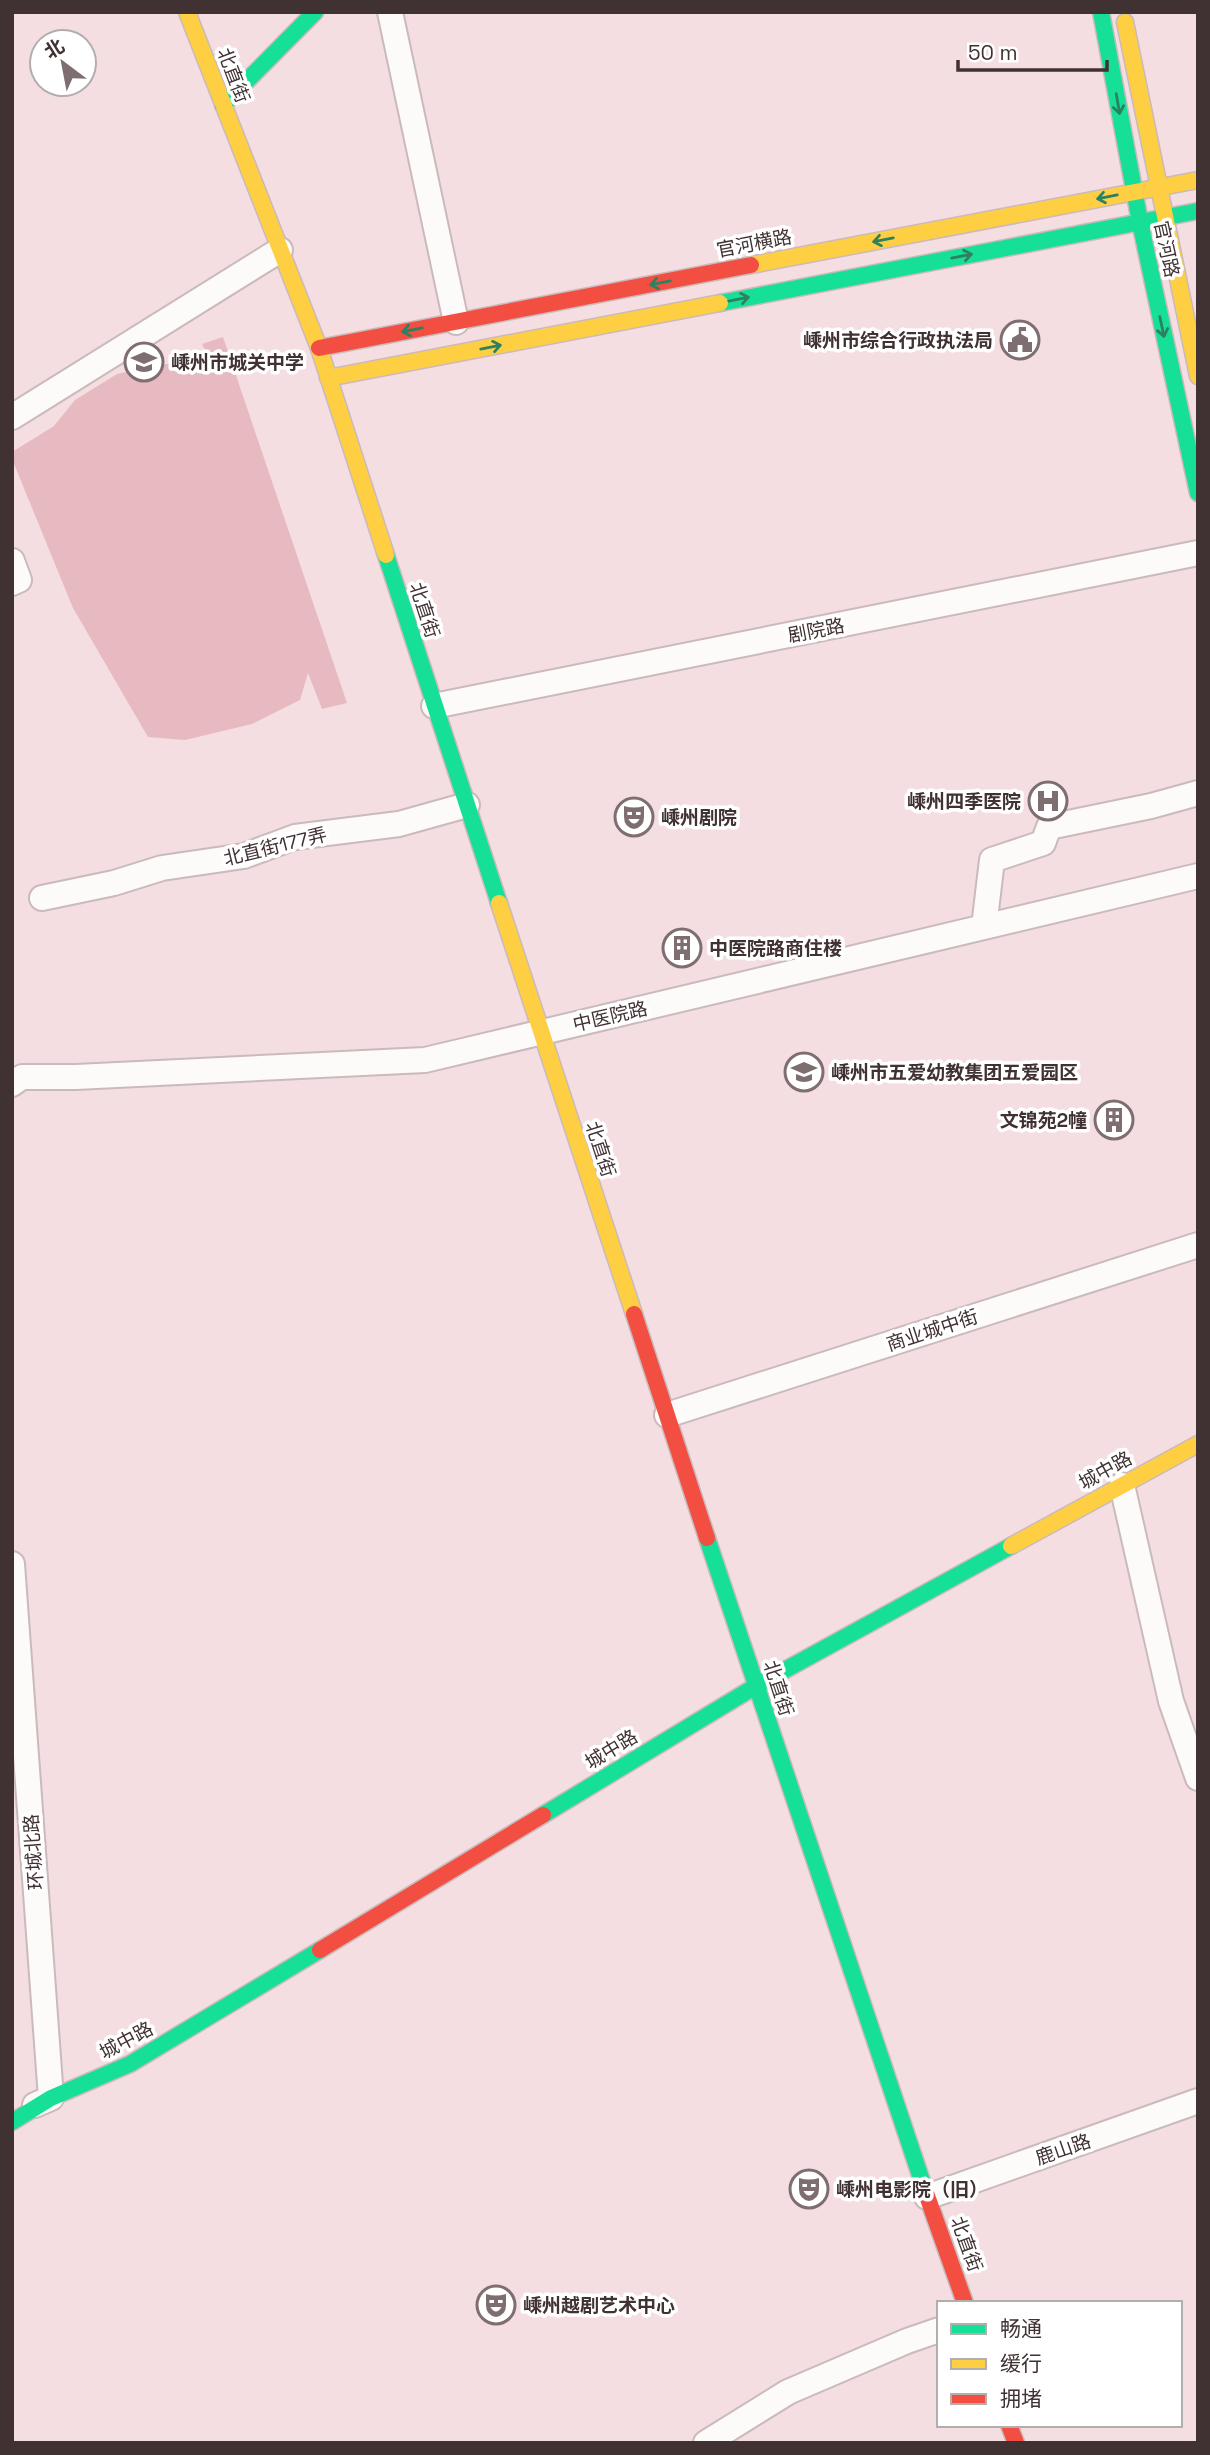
<svg xmlns="http://www.w3.org/2000/svg" width="1210" height="2455" font-family="'Space Grotesk','Noto Sans SC',sans-serif">
<style>
.green{fill:#e6bac0}
.lines{fill:none;stroke-linecap:round;stroke-linejoin:round}
.street-casing{stroke:#cababc;stroke-width:28}
.fast-casing{stroke:#cababc;stroke-width:19}
.slow-casing{stroke:#cababc;stroke-width:19}
.jam-casing{stroke:#cababc;stroke-width:19}
.street{stroke:#fdfafa;stroke-width:24}
.fast{stroke:#16e098;stroke-width:16}
.slow{stroke:#ffcf43;stroke-width:16}
.jam{stroke:#f24e42;stroke-width:16}
.oneway{stroke:#2d8060}
.labels{text-anchor:middle;stroke-width:7;stroke-linejoin:round;paint-order:stroke}
.street-label{font-size:19px;fill:#403133;stroke:#fff}
.poi-label{font-size:19px;font-weight:bold;fill:#403133;stroke:#fff;text-anchor:start}
</style>
<rect width="100%" height="100%" fill="#f4dee1"/>
<path class="green" d="M223,337L347,703L322,709L308,673L300,700L252,724L185,740L148,737L73,608L12,459V452L54,426L75,400L117,374L177,362L215,370L202,344Z"/>
<g class="lines">
<defs>
<path id="street" d="M390,12L456,322
M12,417L280,250
M12,561L19,580L12,583
M434,706L1198,553
M42,898L114,883L162,868L244,856L295,837L399,824L467,805
M984,927L992,860L1043,843L1049,827L1151,806L1198,793
M12,1084L22,1077H76L425,1060L1198,876
M667,1415L1198,1245
M1122,1485L1171,1701L1198,1778
M12,1564L51,2098L35,2105
M927,2197L1198,2101
M706,2443L788,2392L907,2341L939,2330"/>
<path id="fast" d="M1101,12L1140,222L1198,493
M223,105L315,12
M720,303L1198,211
M386,555L499,903
M707,1538L926,2193
M543,1815L756,1686L1011,1546
M12,2122L51,2098L130,2064L320,1950"/>
<path id="slow" d="M187,12L319,348L386,555
M1125,22L1198,376
M751,265L1198,180
M328,378L720,303
M499,903L634,1314
M1011,1546L1198,1444"/>
<path id="jam" d="M319,348L751,265
M634,1314L707,1538
M320,1950L543,1815
M926,2193L965,2303
M1009,2425L1016,2443"/>
</defs>
<use href="#street" class="street-casing"/>
<use href="#fast" class="fast-casing"/>
<use href="#slow" class="slow-casing"/>
<use href="#jam" class="jam-casing"/>
<use href="#street" class="street"/>
<use href="#fast" class="fast"/>
<use href="#slow" class="slow"/>
<use href="#jam" class="jam"/>
</g>
<defs><path id="oneway-shaft" d="M-6 0H5M1.5-3L5.5 0L1.5 3" fill="none" stroke-width="1.6" stroke-linecap="round" stroke-linejoin="round" transform="scale(1.75)"/></defs>
<g class="oneway">
<use href="#oneway-shaft" transform="translate(1118 104) rotate(80)"/>
<use href="#oneway-shaft" transform="translate(1107 197) rotate(169)"/>
<use href="#oneway-shaft" transform="translate(883 240) rotate(169)"/>
<use href="#oneway-shaft" transform="translate(962 256) rotate(-11)"/>
<use href="#oneway-shaft" transform="translate(660 283) rotate(169)"/>
<use href="#oneway-shaft" transform="translate(739 299) rotate(-11)"/>
<use href="#oneway-shaft" transform="translate(1162 327) rotate(78)"/>
<use href="#oneway-shaft" transform="translate(412 330) rotate(169)"/>
<use href="#oneway-shaft" transform="translate(491 347) rotate(-11)"/>
</g>
<defs>
<symbol id="civic-ring" viewBox="-11 -11 22 22"><circle r="9.5" fill="#fff" stroke="#7f6e70" stroke-width="1.5"/><path d="M-.6-6.5H3V-4.5H.6V-3L4-1V1h2V6H-6V1h2V-1L-.6-3ZM-1.2 2.5V6h2.4V2.5Z" fill="#7f6e70"/></symbol>
<symbol id="school-ring" viewBox="-11 -11 22 22"><circle r="9.5" fill="#fff" stroke="#7f6e70" stroke-width="1.5"/><path d="M0-5L7-2L0 1L-7-2ZM-4 1L0 2.5L4 1V4Q0 6-4 4Z" fill="#7f6e70"/></symbol>
<symbol id="hospital-ring" viewBox="-11 -11 22 22"><circle r="9.5" fill="#fff" stroke="#7f6e70" stroke-width="1.5"/><path d="M-5-5h3v3.5h4V-5h3V5h-3V1.5h-4V5h-3Z" fill="#7f6e70"/></symbol>
<symbol id="theatre-ring" viewBox="-11 -11 22 22"><circle r="9.5" fill="#fff" stroke="#7f6e70" stroke-width="1.5"/><path d="M-5-5.5Q0-4 5-5.5V0Q5 5 0 6Q-5 5-5 0ZM-3.3-2.5H-1v1.5H-3.3ZM1-2.5H3.3v1.5H1ZM-2.8 1Q0 5.5 2.8 1Z" fill="#7f6e70"/></symbol>
<symbol id="building-ring" viewBox="-11 -11 22 22"><circle r="9.5" fill="#fff" stroke="#7f6e70" stroke-width="1.5"/><path d="M-4-6H4V6H1V3H-1V6H-4ZM-2.5-4.3h1.7v1.8h-1.7ZM.8-4.3h1.7v1.8H.8ZM-2.5-1h1.7V.8h-1.7ZM.8-1h1.7V.8H.8Z" fill="#7f6e70"/></symbol>
</defs>
<g fill-rule="evenodd">
<use href="#civic-ring" x="998" y="318" width="44" height="44"/>
<use href="#school-ring" x="122" y="340" width="44" height="44"/>
<use href="#hospital-ring" x="1026" y="779" width="44" height="44"/>
<use href="#theatre-ring" x="612" y="795" width="44" height="44"/>
<use href="#building-ring" x="660" y="926" width="44" height="44"/>
<use href="#school-ring" x="782" y="1050" width="44" height="44"/>
<use href="#building-ring" x="1092" y="1098" width="44" height="44"/>
<use href="#theatre-ring" x="787" y="2167" width="44" height="44"/>
<use href="#theatre-ring" x="474" y="2283" width="44" height="44"/>
</g>
<g class="labels">
<g class="street-label">
<text transform="translate(234 75) rotate(69)" y="7">北直街</text>
<text transform="translate(754 243) rotate(-11)" y="7">官河横路</text>
<text transform="translate(1167 249) rotate(78)" y="7">官河路</text>
<text transform="translate(425 610) rotate(72)" y="7">北直街</text>
<text transform="translate(816 630) rotate(-11)" y="7">剧院路</text>
<text transform="translate(275 846) rotate(-14)" y="7">北直街177弄</text>
<text transform="translate(610 1016) rotate(-13)" y="7">中医院路</text>
<text transform="translate(601 1149) rotate(72)" y="7">北直街</text>
<text transform="translate(932 1330) rotate(-18)" y="7">商业城中街</text>
<text transform="translate(1105 1470) rotate(-29)" y="7">城中路</text>
<text transform="translate(779 1688) rotate(72)" y="7">北直街</text>
<text transform="translate(611 1749) rotate(-31)" y="7">城中路</text>
<text transform="translate(33 1852) rotate(-94)" y="7">环城北路</text>
<text transform="translate(126 2040) rotate(-28)" y="7">城中路</text>
<text transform="translate(1063 2149) rotate(-19)" y="7">鹿山路</text>
<text transform="translate(967 2244) rotate(70)" y="7">北直街</text>
</g>
<g class="poi-label">
<text x="993" y="347" text-anchor="end">嵊州市综合行政执法局</text>
<text x="171" y="369">嵊州市城关中学</text>
<text x="1021" y="808" text-anchor="end">嵊州四季医院</text>
<text x="661" y="824">嵊州剧院</text>
<text x="709" y="955">中医院路商住楼</text>
<text x="831" y="1079">嵊州市五爱幼教集团五爱园区</text>
<text x="1087" y="1127" text-anchor="end">文锦苑2幢</text>
<text x="836" y="2196">嵊州电影院（旧）</text>
<text x="523" y="2312">嵊州越剧艺术中心</text>
</g>
</g>
<rect width="1210" height="2455" fill="none" stroke="#403133" stroke-width="28"/>
<rect x="937" y="2301" width="245" height="126" fill="#ffffff" stroke="#b3adad" stroke-width="2"/>
<rect x="951" y="2324" width="35" height="10" fill="#16e098" stroke="#b3adad" stroke-width="2"/>
<text x="1000" y="2336" font-size="21" fill="#403133">畅通</text>
<rect x="951" y="2359" width="35" height="10" fill="#ffcf43" stroke="#b3adad" stroke-width="2"/>
<text x="1000" y="2371" font-size="21" fill="#403133">缓行</text>
<rect x="951" y="2394" width="35" height="10" fill="#f24e42" stroke="#b3adad" stroke-width="2"/>
<text x="1000" y="2406" font-size="21" fill="#403133">拥堵</text>
<g transform="translate(63 63) rotate(328)"><circle r="33" fill="#ffffff" stroke="#b3adad" stroke-width="2"/>
<path d="M0-5L12 26L0 18L-12 26Z" fill="#7f6e70"/>
<text y="-10" font-size="19" font-weight="bold" text-anchor="middle" fill="#403133">北</text>
</g>
<path d="M958 60v10h149v-10" fill="none" stroke="#403133" stroke-width="3.5"/>
<text x="968" y="60" font-size="21" fill="#403133" stroke="#ffffff" stroke-width="5" paint-order="stroke">50 m</text>
</svg>
